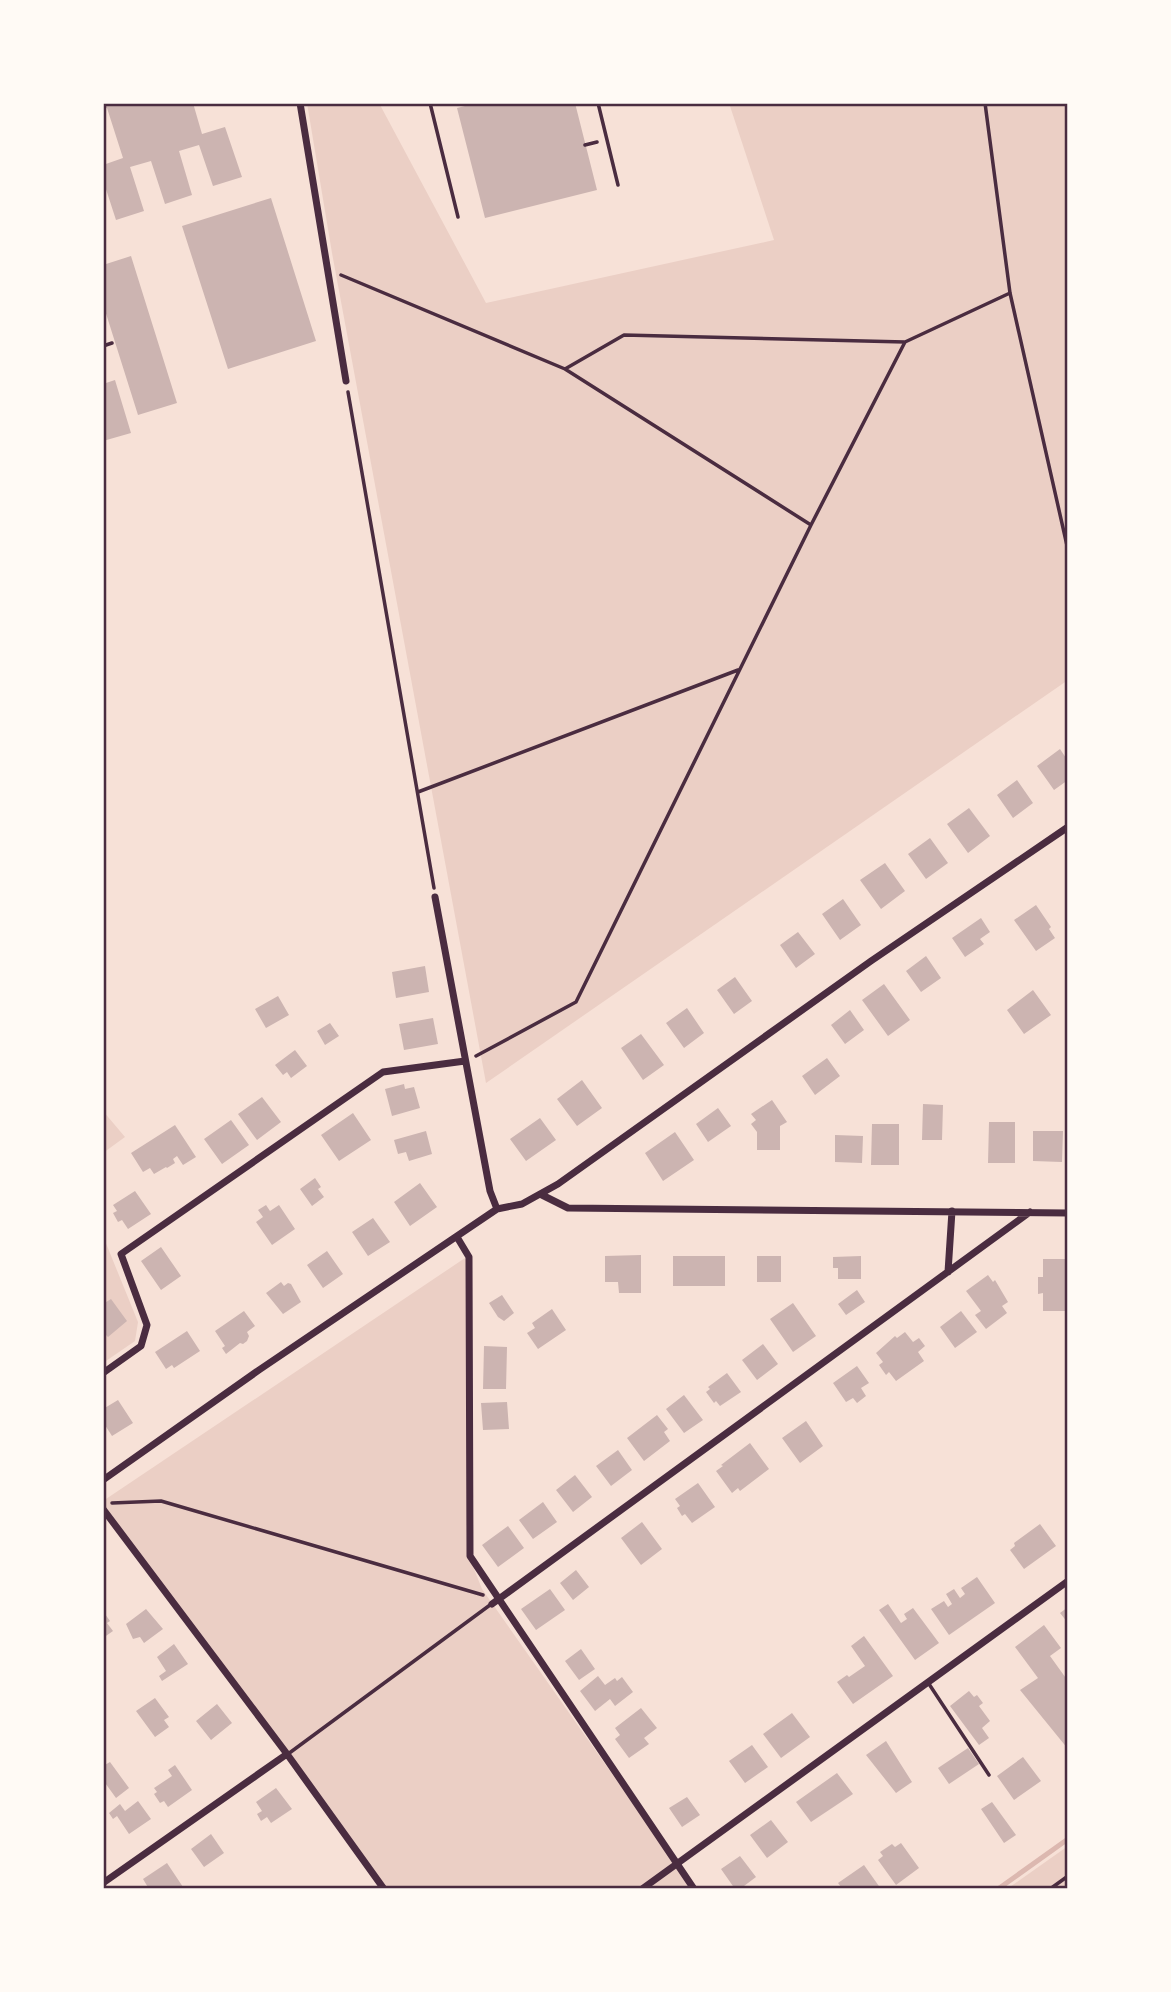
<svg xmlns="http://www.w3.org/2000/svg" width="1171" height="1992" font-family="Helvetica,sans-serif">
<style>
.green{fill:#ebcfc5}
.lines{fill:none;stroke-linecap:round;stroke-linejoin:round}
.stream{stroke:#dcb8b0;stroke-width:5}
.building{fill:#ccb4b1}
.path{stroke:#4a2c40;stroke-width:3.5}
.service{stroke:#4a2c40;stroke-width:3.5}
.minor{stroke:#4a2c40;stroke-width:7}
.neatline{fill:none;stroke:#4a2c40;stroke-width:2.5}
</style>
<rect width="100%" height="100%" fill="#f7e1d7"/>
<path class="green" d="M307,103H379L486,303L774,240L729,103H1068V680L486,1083L332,253Z
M103,1111L125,1137L103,1153Z
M103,1236L138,1322L135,1341L103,1363Z
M468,1256L470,1559L482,1589L693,1889H384L103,1509V1501Z
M1068,1846V1889H1007Z"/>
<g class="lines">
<path class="stream" d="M998,1889L1068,1839"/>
</g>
<path class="building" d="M103,103H193L202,134L225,127L242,177L213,186L199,145L179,151L192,195L165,204L151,161L130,167L144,211L116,220L103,180V165L123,158L107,108L103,109Z
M477,103H575L597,190L485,218L457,108Z
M271,198L316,341L228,369L182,226Z
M131,256L177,403L138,415L103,304V265Z
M115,380L131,433L103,441V384Z
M1060,749L1068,761V780L1054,790L1037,766Z
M1017,780L1033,803L1013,818L997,795Z
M969,808L990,836L968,853L947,824Z
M930,838L948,863L926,879L908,854Z
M885,863L905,891L881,909L860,880Z
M843,899L861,925L840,940L822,914Z
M1036,905L1051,927L1049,929L1055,938L1036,951L1014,920Z
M981,918L990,932L980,939L984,944L965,957L952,938Z
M798,932L815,954L796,968L780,945Z
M926,956L941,978L921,992L906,971Z
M425,966L429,992L396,998L392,972Z
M735,977L752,1001L734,1014L717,990Z
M884,984L910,1020L888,1036L862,1000Z
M1033,990L1051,1015L1024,1034L1007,1010Z
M278,996L289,1015L266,1028L255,1009Z
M687,1008L704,1033L684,1048L666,1023Z
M850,1010L864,1030L845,1044L831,1025Z
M433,1018L438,1044L404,1050L399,1024Z
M330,1023L339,1036L325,1045L317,1031Z
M641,1034L664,1065L643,1080L621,1048Z
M295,1050L307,1066L291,1078L287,1072L283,1075L275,1065Z
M827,1058L840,1076L815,1095L802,1076Z
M582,1080L602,1108L577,1126L557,1099Z
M404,1084L405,1089L414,1087L420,1108L392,1116L385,1089Z
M262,1097L281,1122L257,1140L238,1114Z
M772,1100L787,1122L780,1126V1150H757V1132L751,1124L756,1120L751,1114Z
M923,1104L943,1105L942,1140H922Z
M718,1108L731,1126L708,1142L696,1124Z
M353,1113L371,1140L339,1161L321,1135Z
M540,1118L556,1140L526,1161L510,1139Z
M231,1120L249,1145L222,1164L204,1139Z
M989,1122H1015V1163H988Z
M872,1124H899V1165H871Z
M175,1125L196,1157L183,1165L177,1156L173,1159L175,1163L167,1168L166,1167L154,1174L150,1168L143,1172L131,1153Z
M426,1131L432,1154L409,1161L406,1152L398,1154L394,1140Z
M1033,1131H1063L1062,1162L1033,1161Z
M675,1132L694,1160L663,1181L645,1153Z
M835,1135L863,1136L862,1163L835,1162Z
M315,1178L321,1187L318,1189L324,1197L312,1206L300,1189Z
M420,1183L437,1207L410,1226L394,1202Z
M135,1191L151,1214L128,1229L122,1220L118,1222L113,1213L117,1211L113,1205Z
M266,1205L270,1211L279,1205L295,1229L272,1245L256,1222L263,1217L258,1210Z
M373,1218L390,1242L368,1256L352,1232Z
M161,1247L181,1276L161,1290L141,1261Z
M327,1251L343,1274L323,1288L307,1265Z
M641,1255V1293H619L618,1282H605V1256Z
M673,1256H725V1286H673Z
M757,1256H781V1282H757Z
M861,1256V1279H838V1268H833V1257Z
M1043,1259H1066L1068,1311H1043V1293L1038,1294V1277H1043Z
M988,1275L993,1282L995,1280L1008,1302L1002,1306L1007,1313L986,1329L975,1315L981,1311L966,1291Z
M281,1282L284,1286L288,1283L291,1284L301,1302L283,1314L266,1293Z
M857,1290L865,1302L846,1315L838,1304Z
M502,1295L514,1313L504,1321L498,1317L489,1303Z
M111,1299L127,1321L108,1337L106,1335L103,1337V1304Z
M793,1303L816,1336L793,1352L770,1319Z
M552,1309L566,1330L538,1349L527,1333L535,1328L532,1323Z
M244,1311L255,1326L247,1332L249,1336L247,1341L243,1344L240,1343L226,1354L222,1348L225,1346L215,1331Z
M961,1311L977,1332L955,1348L940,1327Z
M187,1331L200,1351L174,1368L172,1365L166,1369L155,1352Z
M905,1332L913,1342L919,1338L925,1346L918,1352L924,1361L896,1381L889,1372L886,1375L879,1365L883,1362L876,1353L895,1336L897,1338Z
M763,1344L778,1364L757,1380L742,1360Z
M484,1346L507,1347L506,1389H483Z
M857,1366L869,1383L861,1388L866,1396L857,1403L853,1398L846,1402L833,1383Z
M727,1373L741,1392L720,1406L716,1401L714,1403L706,1392L710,1389L708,1387Z
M684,1395L703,1420L684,1433L666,1409Z
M118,1400L133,1423L112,1436L103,1422V1409Z
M507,1402L509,1429L483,1430L481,1403Z
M657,1415L668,1429L664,1432L670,1441L644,1461L627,1438Z
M806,1421L823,1446L800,1463L782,1438Z
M750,1443L769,1469L740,1491L738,1488L732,1493L716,1471L723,1466L721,1465Z
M618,1450L632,1470L611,1486L596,1466Z
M575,1475L592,1497L573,1512L556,1490Z
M698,1483L715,1507L692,1523L685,1514L682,1516L677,1508L680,1506L675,1499Z
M543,1502L557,1522L533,1539L519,1520Z
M642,1522L662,1549L641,1565L621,1538Z
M1040,1524L1056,1546L1024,1569L1010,1550L1015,1546L1014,1543Z
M508,1526L524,1548L498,1567L482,1545Z
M576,1570L589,1587L573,1600L560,1583Z
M977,1577L995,1603L949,1635L931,1609L944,1601L948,1607L952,1604L946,1594L954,1589L960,1598L965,1594L961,1588Z
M550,1589L565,1610L536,1630L521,1609Z
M888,1604L901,1623L907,1619L904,1614L913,1608L939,1643L915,1660L879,1610Z
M1068,1607V1623L1060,1613Z
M146,1609L163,1629L144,1643L140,1637L133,1639L126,1624Z
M105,1614L110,1621L107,1623L113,1631L103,1638V1615Z
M1044,1625L1061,1648L1050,1656L1068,1681V1749L1020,1690L1038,1678L1015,1647Z
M864,1636L893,1676L853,1704L837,1682L847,1675L849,1677L865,1666L851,1646Z
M174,1644L188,1664L162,1681L159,1676L166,1671L157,1657Z
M581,1649L595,1669L579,1680L565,1661Z
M598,1676L605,1685L615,1678L617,1681L622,1677L633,1692L615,1706L610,1699L595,1711L580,1691Z
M969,1691L974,1697L977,1695L983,1703L979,1706L990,1721L982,1728L989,1738L979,1745L950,1706Z
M155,1698L169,1717L164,1720L169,1727L155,1737L136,1711Z
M217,1704L232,1723L211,1740L196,1721Z
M641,1708L657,1728L644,1738L649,1744L629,1758L615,1739L620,1735L615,1728Z
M792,1713L810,1737L781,1758L763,1734Z
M886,1741L912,1782L896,1793L866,1755Z
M752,1745L768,1767L745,1783L729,1761Z
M968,1748L979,1764L949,1784L938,1768Z
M1023,1757L1041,1781L1014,1800L997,1776Z
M110,1762L129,1788L116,1798L103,1780V1766Z
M175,1765L192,1790L168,1807L164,1801L160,1803L154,1794L157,1792L154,1788L172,1776L168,1770Z
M837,1773L853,1794L811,1822L796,1802Z
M276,1788L292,1809L271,1823L267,1817L261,1821L257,1814L262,1811L256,1802Z
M687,1797L700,1815L682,1827L669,1808Z
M138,1801L151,1819L129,1834L117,1816L113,1819L109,1813L120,1804L125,1811Z
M992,1802L1016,1835L1004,1843L981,1809Z
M771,1820L788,1842L767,1858L750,1835Z
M211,1834L224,1853L204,1867L191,1849Z
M901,1843L919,1868L896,1885L878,1860L883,1856L880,1852L892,1844L895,1847Z
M740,1856L756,1877L740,1889H735L721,1869Z
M167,1863L183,1887L149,1889L143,1879Z
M864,1865L881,1889H839L841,1887L838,1883Z"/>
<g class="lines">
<path class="path" d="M985,103L1010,293L1068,550
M585,145L597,142
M341,275L565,369
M103,346L112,343
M348,392L434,888
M811,525L565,369L624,335L905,342
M418,792L738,670
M476,1056L576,1002L811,525L905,342L1010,293
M112,1503L161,1501L483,1595
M1050,1889L1068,1876"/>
<path class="service" d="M430,103L458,217
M598,103L618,185
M929,1684L989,1775
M288,1754L490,1605"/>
<path class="minor" d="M300,103L346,381
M435,897L490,1191L497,1209
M542,1195L568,1208L1068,1213
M457,1237L469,1257L470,1556L694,1889
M948,1272L952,1211
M103,1373L141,1346L147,1325L121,1254L383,1072L465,1061
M103,1480L259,1370L497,1209L522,1204L558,1184L871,961L1068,827
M103,1509L287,1754L384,1889
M492,1604L1030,1212
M103,1883L287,1754
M642,1889L1068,1581"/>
</g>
<rect width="1171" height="1992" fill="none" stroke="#fffaf5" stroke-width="210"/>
<rect x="105" y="105" width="961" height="1782" class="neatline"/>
</svg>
